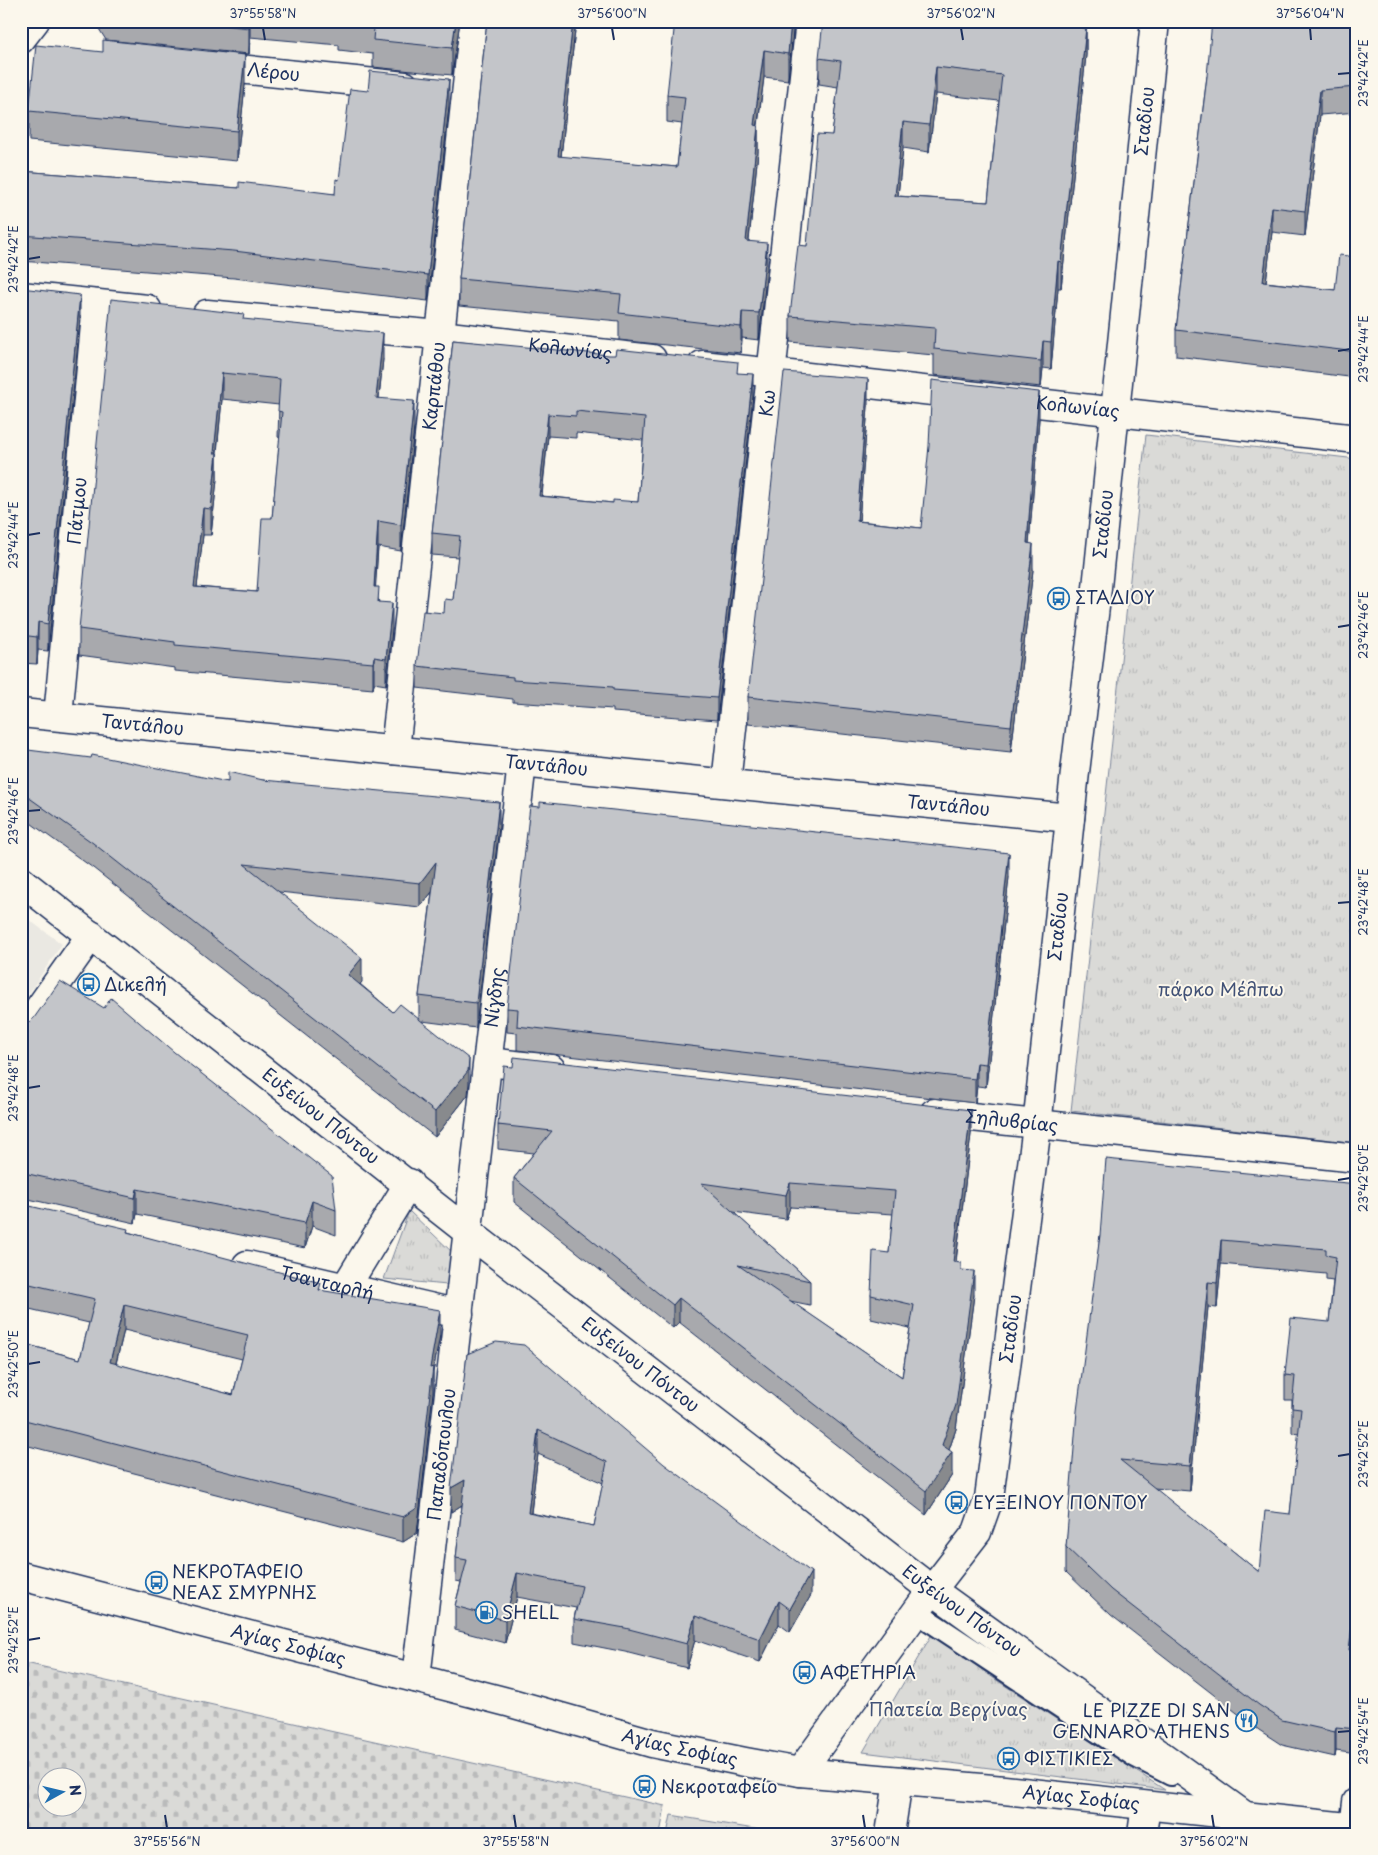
<svg xmlns="http://www.w3.org/2000/svg" width="1378" height="1855" font-family="'Playpen Sans',sans-serif">
<style>
.built{fill:#eae8e2}
.grass{fill:url(#grass-tufts);stroke:#7a849a}
.cemetery{fill:url(#cemetery-stones);stroke:#7a849a;fill-rule:evenodd}
.lines{fill:none;stroke-linecap:round;stroke-linejoin:round}
.service-casing{stroke:#1b2f5e;stroke-width:24}
.minor-casing{stroke:#1b2f5e;stroke-width:31}
.tertiary-casing{stroke:#1b2f5e;stroke-width:31}
.service{stroke:#fbf7ec;stroke-width:20}
.minor{stroke:#fbf7ec;stroke-width:28}
.tertiary{stroke:#fbf7ec;stroke-width:28}
.wall{fill:#a8a9ad;stroke:#1b2f5e;fill-rule:evenodd}
.shaded-wall{fill:#888a8d;stroke:#1b2f5e}
.building{fill:#c3c5c9;stroke:#1b2f5e;fill-rule:evenodd}
.ticks{fill:none;stroke:#1b2f5e;stroke-width:2}
.labels{text-anchor:middle;stroke-width:4;stroke-linejoin:round;paint-order:stroke}
.street-label{font-size:18px;fill:#1b2f5e;stroke:#fbf7ec}
.poi-label{font-size:18px;fill:#1b2f5e;stroke:#fbf7ec;text-anchor:start}
.park-label{font-size:18px;fill:#415176;stroke:#fbf7ec}
.neatline{fill:none;stroke:#1b2f5e;stroke-width:2}
.ticks-label{font-size:12px;text-anchor:middle;fill:#1b2f5e}
</style>
<defs>
<pattern id="grass-tufts" width="24" height="20" patternUnits="userSpaceOnUse" patternTransform="scale(1.25)"><rect width="24" height="20" fill="#dadad7"/><path d="M3 7l-1-3M5 7V3M7 7l1-3M15 17l-1-3M17 17v-4M19 17l1-3" fill="none" stroke="#babbbb"/></pattern>
<pattern id="cemetery-stones" width="16" height="16" patternUnits="userSpaceOnUse" patternTransform="scale(1.25)"><rect width="16" height="16" fill="#dadad7"/><path d="M2 7V4a2 2 0 0 1 4 0v3zM10 15v-3a2 2 0 0 1 4 0v3z" fill="#babbbb"/></pattern>
</defs>
<rect width="100%" height="100%" fill="#fbf7ec"/>
<filter id="ink" filterUnits="userSpaceOnUse"><feTurbulence type="fractalNoise" baseFrequency=".02" numOctaves="2"/><feDisplacementMap in="SourceGraphic" scale="10" xChannelSelector="R" yChannelSelector="G"/><feConvolveMatrix kernelMatrix="1 2 1 2 8 2 1 2 1" color-interpolation-filters="sRGB"/></filter>
<g filter="url(#ink)">
<path class="built" d="M21,914L62,944L21,1005Z"/>
<path class="grass" d="M1146,435L1357,459V1143L1071,1111Z
M409,1211L454,1254L447,1285L384,1279Z
M932,1634L995,1679L1165,1790L863,1752Z
M671,1815L784,1834H667Z"/>
<path class="cemetery" d="M21,1662L665,1806L660,1834H21ZM48,1778H78V1808H48Z"/>
<g class="lines">
<defs>
<path id="service" d="M916,1612L1134,1756L1171,1775"/>
<g id="minor">
<path id="s1" d="M209,66L405,86"/>
<path d="M21,296L147,309"/>
<path id="s2" d="M207,314L440,335L652,359"/>
<path id="s3" d="M702,365L1357,439"/>
<path id="s4" d="M21,713L1070,818"/>
<path id="s5" d="M58,716L97,304"/>
<path id="s6" d="M395,750L474,21"/>
<path id="s7" d="M726,783L810,21"/>
<path d="M21,1034L91,935"/>
<path d="M488,1062L551,1069"/>
<path id="s8" d="M934,1113L1357,1158"/>
<path id="s9" d="M247,1265L459,1314"/>
<path d="M345,1288L409,1183"/>
<path id="s10" d="M416,1678L522,763"/>
<path d="M1354,1828L1357,1802"/>
<path d="M1142,1834L1146,1806"/>
</g>
<g id="tertiary">
<path d="M21,39L35,21"/>
<path id="s11" d="M21,881L468,1232L932,1590L1270,1834"/>
<path id="s12" d="M21,1576L511,1703L652,1743L745,1762L800,1772L1004,1790L1357,1828"/>
<path id="s13" d="M800,1772L932,1590L977,1532L989,1498L1037,1126L1075,772L1095,607L1155,21"/>
<path d="M890,1834L898,1781"/>
</g>
</defs>
<use href="#service" class="service-casing"/>
<use href="#minor" class="minor-casing"/>
<use href="#tertiary" class="tertiary-casing"/>
<use href="#service" class="service"/>
<use href="#minor" class="minor"/>
<use href="#tertiary" class="tertiary"/>
</g>
<path class="wall" d="M94,21H460L452,75L373,67V54L339,50V45L250,37L249,54L106,40Z
M487,21H576L561,157L677,167L682,124L667,122V95L794,21L788,80L764,77L758,126V152L749,241L767,269L759,340L742,338L741,353L619,340V321L459,306V279Z
M1357,21V112L1320,115L1305,236L1272,232L1266,282L1335,290L1357,257V378L1176,356V330L1207,76Z
M1086,28V55L1061,288H1058L1051,369L1043,368L1041,387L934,375V355L790,342V316L807,246L832,135L838,87L819,84V58ZM936,94L999,101L988,202L898,196L903,148L929,152Z
M245,85L237,161L29,141V111Z
M449,106L428,301L234,278L21,261V171L239,188L335,194L339,180Z
M21,288L80,322L48,651L38,650L37,664L21,663Z
M244,320L383,359L379,398L414,427L401,551L378,547L375,587L379,602L392,629L386,685L374,683L373,689L175,671V668L79,655V629ZM222,399L279,405L278,437L280,438L272,518L257,592L197,587L203,535H211L217,479V453Z
M453,340L738,373L753,396L717,720L613,712V709L513,702V699L417,688V666L444,613L453,600L458,557L432,555V533ZM576,433L643,440L638,502L613,503L542,496L548,436L576,438Z
M868,406L859,521L921,528L1039,419L1029,543L1033,570L1011,752L748,724V697Z
M21,761L228,782L263,780L499,827L476,1028L422,1021L469,1084L468,1095L435,1137L93,868L21,816ZM279,892L420,907L432,892L419,996V1019L393,1012L360,984L362,982Z
M1009,877L986,1087L977,1086L975,1103L517,1050V1033L507,1032V1008Z
M21,1032L336,1210V1235L312,1226L305,1248L137,1214L135,1223L24,1198H21Z
M498,1125L971,1134L956,1262L961,1270L974,1295L956,1429L949,1450L952,1475L926,1515L679,1322L673,1328L514,1202V1178L534,1153L498,1149ZM790,1207L893,1214L889,1253L871,1295V1319L910,1328L902,1377L790,1301L810,1305V1281L733,1212L786,1219Z
M1357,1184V1608L1352,1650L1357,1651V1754L1336,1751L1335,1757L1282,1745L1259,1730L1111,1615L1066,1572V1547L1100,1235ZM1221,1264L1326,1274V1280L1333,1281L1329,1322L1285,1375V1400H1292V1433L1299,1434L1290,1514L1259,1572L1154,1488L1190,1491L1208,1307L1217,1308Z
M21,1204L128,1232L321,1290L440,1335L433,1372V1392L417,1533L403,1542L21,1444V1343L80,1359L89,1323L21,1307ZM124,1330L242,1359L233,1395L116,1364Z
M467,1354L811,1595L790,1632L779,1624L760,1662L695,1640L687,1668L625,1652L574,1642V1619L576,1608L517,1597L505,1643L455,1630V1606L461,1582L456,1581V1558L462,1505L451,1512ZM538,1454L603,1483L594,1526L531,1513Z"/>
<path class="shaded-wall" d="M249,21H250V37L249,54Z
M456,21H460L452,75V48Z
M573,21H576L558,183V156Z
M791,21H794L788,80V54Z
M1084,21H1086L1083,55V28Z
M1086,28V55L1061,288V262Z
M764,50V77L754,152V125Z
M245,55V85L237,161V131Z
M936,67V94L929,152V125Z
M449,79V106L428,301V275Z
M1320,90V115L1305,236V211Z
M903,122V148L895,223V196Z
M758,126V152L746,267V241Z
M1272,207V232L1263,307V282Z
M767,243V269L759,340V313Z
M1058,261V288L1051,369V342Z
M80,295V322L48,651V624Z
M742,312V338L741,353V327Z
M383,333V359L376,424V398Z
M1043,341V368L1041,387V361Z
M222,373V399L214,479V453Z
M753,374V396L717,720V698Z
M868,379V406L857,548V521Z
M1039,392V419L1027,569V543Z
M414,401V427L401,551V525Z
M548,414V436L539,518V496Z
M217,453V479L211,535V509Z
M203,508V535L194,613V587Z
M378,521V547L374,613V587Z
M1033,544V570L1011,752V726Z
M392,603V629L386,685V659Z
M38,622V650L37,664V637Z
M374,657V683L373,689V663Z
M499,802V827L476,1028V1003Z
M1009,853V877L986,1087V1064Z
M436,862V887L420,907V883Z
M362,958V982L348,999V975Z
M469,1059V1084L468,1095L435,1137V1112Z
M977,1063V1086L975,1103V1079Z
M971,1110V1134L953,1285V1262Z
M790,1183V1207L786,1219V1195Z
M137,1189V1214L135,1223V1198Z
M312,1201V1226L305,1248V1223Z
M1221,1240V1264L1217,1308V1283Z
M974,1271V1295L956,1429L945,1462L952,1452V1475L926,1515V1491L942,1445Z
M1208,1282V1307L1190,1491V1466Z
M679,1298V1322L673,1328V1305Z
M124,1305V1330L110,1387V1362Z
M440,1310V1335L433,1372V1392L417,1533L403,1542V1517Z
M538,1430V1454L528,1536V1513Z
M465,1480V1503L451,1512V1488Z
M811,1572V1595L790,1632V1609Z
M517,1573V1597L505,1643V1620Z
M1356,1583V1608L1349,1675V1650Z
M779,1601V1624L760,1662V1639Z
M695,1616V1640L687,1668V1644Z
M1336,1727V1751L1335,1757V1732Z"/>
<path class="building" d="M184,21H249V28Z
M340,21H456L452,48L373,40L374,28L339,24Z
M487,21H573L558,156L677,167L685,97L667,95L675,21H791L788,54L764,50L754,125L758,126L746,241L767,243L759,313L742,312L741,327L619,313L621,294L459,279Z
M823,21H1084L1083,28H1086L1061,262L1058,261L1051,342L1043,341L1041,361L934,349L935,328L790,316L798,245L807,246L817,134L832,135L841,61L819,58ZM936,67L1002,75L988,202L895,196L903,122L929,125Z
M1212,21H1357V87L1320,90L1305,211L1272,207L1263,282L1335,290L1339,255L1357,257V352L1176,330L1207,76Z
M103,40L245,55L237,131L29,111L36,45L103,52Z
M370,71L449,79L428,275L234,251L21,235V171L239,188V182L335,194L336,179L339,180L350,89L368,91Z
M21,288L80,295L48,624L38,622L37,637L21,635Z
M111,299L244,314L243,319L383,333L376,398L414,401L401,525L378,521L374,587H379L378,602L392,603L386,659L374,657L373,663L175,645V642L79,629ZM222,373L280,379L278,411L282,412L272,518H262L257,592L194,587L203,508L211,509L217,453H214Z
M453,340L609,355H615L616,349L738,362L737,373L753,374L717,698L613,690V687L513,680V677L417,666L423,611L444,613L445,599L453,600L460,536L432,533ZM576,411L645,418L638,502L613,500V503L539,496L548,414L576,416Z
M784,372L868,379L857,521L921,528L929,446L932,380L1039,392L1027,543L1033,544L1011,726L748,697Z
M28,750L91,758L92,755L228,782V772L263,780L499,802L476,1003L419,996L436,862L420,883L244,864L362,958L348,975L393,1012L400,1004L469,1059L468,1071L435,1112L93,843L21,792V761Z
M540,802L1009,853L986,1064L977,1063L975,1079L517,1026L518,1009L507,1008L530,806L540,807Z
M60,981L104,1008L111,998L174,1052L332,1176L336,1210L312,1201L305,1223L137,1189L135,1198L24,1173H21V1032L26,1024L34,1018Z
M514,1057L971,1110L953,1262L961,1263V1270L974,1271L956,1405L942,1445L952,1452L926,1491L679,1298L673,1305L514,1178L552,1131L498,1125L504,1066L513,1067ZM701,1183L786,1195L790,1183L895,1191L889,1253L873,1251L871,1295L914,1305L902,1377L738,1265L810,1281Z
M1106,1159L1357,1184V1583L1349,1650L1357,1651V1729L1336,1727L1335,1732L1282,1720L1259,1705L1111,1590L1066,1547L1077,1411L1100,1235ZM1221,1240L1326,1249V1255L1336,1257L1329,1322L1291,1318L1285,1375L1295,1376L1292,1408L1301,1409L1290,1514L1265,1511L1259,1572L1120,1460L1190,1466L1208,1282L1217,1283Z
M21,1204L128,1229L127,1232L321,1283L319,1290L440,1310L430,1368L433,1367L417,1508L403,1517L21,1419V1343L80,1359L95,1299L21,1282ZM124,1305L248,1335L233,1395L110,1362Z
M496,1342L524,1345L664,1464L811,1572L790,1609L779,1601L760,1639L695,1616L687,1644L625,1628L574,1619L582,1586L517,1573L505,1620L455,1606L467,1560L456,1558L465,1480L451,1488L467,1354ZM538,1430L607,1462L594,1526L528,1513Z"/>
</g>
<path class="ticks" d="M263,28L265,40M612,28L614,40M961,28L963,40M1310,28L1311,40M1338,74L1350,73M28,259L40,257M1338,351L1350,349M28,535L40,533M1338,627L1350,625M28,811L40,810M1338,903L1350,902M28,1088L40,1086M1338,1180L1350,1178M28,1364L40,1362M1338,1456L1350,1454M28,1640L40,1638M1338,1732L1350,1731M165,1815L167,1828M514,1815L516,1828M863,1815L865,1828M1212,1815L1214,1828"/>
<defs>
<symbol id="bus-ring" viewBox="-11 -11 22 22"><circle r="9.5" fill="#fbf7ec" stroke="#1f6fb2" stroke-width="1.5"/><path d="M-5-6H5V4H4V6H2V4H-2V6H-4V4H-5ZM-3.5-4V0h7V-4ZM-3.5 1.2v1.5H-2V1.2ZM2 1.2v1.5H3.5V1.2Z" fill="#1f6fb2"/></symbol>
<symbol id="fuel-ring" viewBox="-11 -11 22 22"><circle r="9.5" fill="#fbf7ec" stroke="#1f6fb2" stroke-width="1.5"/><path d="M-5.5-6h7V0h2V4h1.3V-2.5L3-4.5l.8-.8L6-3V5H2.5V1h-1V6h-7ZM-4.2-4.7v3.2H.2V-4.7Z" fill="#1f6fb2"/></symbol>
<symbol id="restaurant-ring" viewBox="-11 -11 22 22"><circle r="9.5" fill="#fbf7ec" stroke="#1f6fb2" stroke-width="1.5"/><path d="M-5-6h1v4h1v-4h1v4h1v-4h1v5L-1.5 .5V6h-2V.5L-5-1ZM5-6V6H3V1.5H1.5Q1.5-4 5-6Z" fill="#1f6fb2"/></symbol>
</defs>
<g fill-rule="evenodd">
<use href="#bus-ring" x="1046" y="586" width="25" height="25"/>
<use href="#bus-ring" x="76" y="972" width="25" height="25"/>
<use href="#bus-ring" x="944" y="1490" width="25" height="25"/>
<use href="#bus-ring" x="144" y="1570" width="25" height="25"/>
<use href="#fuel-ring" x="474" y="1600" width="25" height="25"/>
<use href="#bus-ring" x="792" y="1660" width="25" height="25"/>
<use href="#restaurant-ring" x="1234" y="1708" width="25" height="25"/>
<use href="#bus-ring" x="996" y="1746" width="25" height="25"/>
<use href="#bus-ring" x="632" y="1774" width="25" height="25"/>
</g>
<g class="labels">
<g class="street-label">
<text dy="6" stroke="none"><textPath href="#s1" startOffset="65">Λέρου</textPath></text>
<text dy="6" stroke="none"><textPath href="#s13" startOffset="1720">Σταδίου</textPath></text>
<text dy="6" stroke="none"><textPath href="#s2" startOffset="365">Κολωνίας</textPath></text>
<text dy="6" stroke="none"><textPath href="#s6" startOffset="366">Καρπάθου</textPath></text>
<text dy="6" stroke="none"><textPath href="#s7" startOffset="382">Κω</textPath></text>
<text dy="6" stroke="none"><textPath href="#s3" startOffset="378">Κολωνίας</textPath></text>
<text dy="6" stroke="none"><textPath href="#s5" startOffset="206">Πάτμου</textPath></text>
<text dy="6" stroke="none"><textPath href="#s13" startOffset="1315">Σταδίου</textPath></text>
<text dy="6" stroke="none"><textPath href="#s4" startOffset="122">Ταντάλου</textPath></text>
<text dy="6" stroke="none"><textPath href="#s4" startOffset="528">Ταντάλου</textPath></text>
<text dy="6" stroke="none"><textPath href="#s4" startOffset="932">Ταντάλου</textPath></text>
<text dy="6" stroke="none"><textPath href="#s13" startOffset="910">Σταδίου</textPath></text>
<text dy="6" stroke="none"><textPath href="#s10" startOffset="685">Νίγδης</textPath></text>
<text dy="6" stroke="none"><textPath href="#s11" startOffset="381">Ευξείνου Πόντου</textPath></text>
<text dy="6" stroke="none"><textPath href="#s8" startOffset="78">Σηλυβρίας</textPath></text>
<text dy="6" stroke="none"><textPath href="#s9" startOffset="82">Τσανταρλή</textPath></text>
<text dy="6" stroke="none"><textPath href="#s13" startOffset="505">Σταδίου</textPath></text>
<text dy="6" stroke="none"><textPath href="#s11" startOffset="786">Ευξείνου Πόντου</textPath></text>
<text dy="6" stroke="none"><textPath href="#s10" startOffset="225">Παπαδόπουλου</textPath></text>
<text dy="6" stroke="none"><textPath href="#s11" startOffset="1191">Ευξείνου Πόντου</textPath></text>
<text dy="6" stroke="none"><textPath href="#s12" startOffset="276">Αγίας Σοφίας</textPath></text>
<text dy="6" stroke="none"><textPath href="#s12" startOffset="681">Αγίας Σοφίας</textPath></text>
<text dy="6" stroke="none"><textPath href="#s12" startOffset="1086">Αγίας Σοφίας</textPath></text>
</g>
<g class="poi-label">
<text x="1075" y="604">ΣΤΑΔΙΟΥ</text>
<text x="104" y="991">Δικελή</text>
<text x="973" y="1509">ΕΥΞΕΙΝΟΥ ΠΟΝΤΟΥ</text>
<text x="172" y="1578">ΝΕΚΡΟΤΑΦΕΙΟ<tspan x="172" dy="21">ΝΕΑΣ ΣΜΥΡΝΗΣ</tspan></text>
<text x="502" y="1619">SHELL</text>
<text x="820" y="1679">ΑΦΕΤΗΡΙΑ</text>
<text x="1230" y="1717" text-anchor="end">LE PIZZE DI SAN<tspan x="1230" dy="21">GENNARO ATHENS</tspan></text>
<text x="1024" y="1765">ΦΙΣΤΙΚΙΕΣ</text>
<text x="661" y="1793">Νεκροταφείο</text>
</g>
<g class="park-label">
<text x="1221" y="996">πάρκο Μέλπω</text>
<text x="948" y="1716">Πλατεία Βεργίνας</text>
</g>
</g>
<rect width="1378" height="1855" fill="none" stroke="#fbf7ec" stroke-width="55"/>
<g transform="translate(62 1792) rotate(82)"><circle r="24" fill="#fbf7ec" stroke="#a1a7b3"/>
<path d="M0-4L9 19L0 12L-9 19Z" fill="#1f6fb2"/>
<text y="-8" font-size="14" font-weight="bold" text-anchor="middle" fill="#1b2f5e">N</text>
</g>
<rect x="28" y="28" width="1322" height="1800" class="neatline"/>
<g class="ticks-label">
<text x="263" y="18">37°55'58"N</text>
<text x="612" y="18">37°56'00"N</text>
<text x="961" y="18">37°56'02"N</text>
<text x="1310" y="18">37°56'04"N</text>
<text transform="translate(1364 73) rotate(-90)" y="4">23°42'42"E</text>
<text transform="translate(14 259) rotate(-90)" y="4">23°42'42"E</text>
<text transform="translate(1364 349) rotate(-90)" y="4">23°42'44"E</text>
<text transform="translate(14 535) rotate(-90)" y="4">23°42'44"E</text>
<text transform="translate(1364 625) rotate(-90)" y="4">23°42'46"E</text>
<text transform="translate(14 811) rotate(-90)" y="4">23°42'46"E</text>
<text transform="translate(1364 902) rotate(-90)" y="4">23°42'48"E</text>
<text transform="translate(14 1088) rotate(-90)" y="4">23°42'48"E</text>
<text transform="translate(1364 1178) rotate(-90)" y="4">23°42'50"E</text>
<text transform="translate(14 1364) rotate(-90)" y="4">23°42'50"E</text>
<text transform="translate(1364 1454) rotate(-90)" y="4">23°42'52"E</text>
<text transform="translate(14 1640) rotate(-90)" y="4">23°42'52"E</text>
<text transform="translate(1364 1731) rotate(-90)" y="4">23°42'54"E</text>
<text x="167" y="1846">37°55'56"N</text>
<text x="516" y="1846">37°55'58"N</text>
<text x="865" y="1846">37°56'00"N</text>
<text x="1214" y="1846">37°56'02"N</text>
</g>
</svg>
